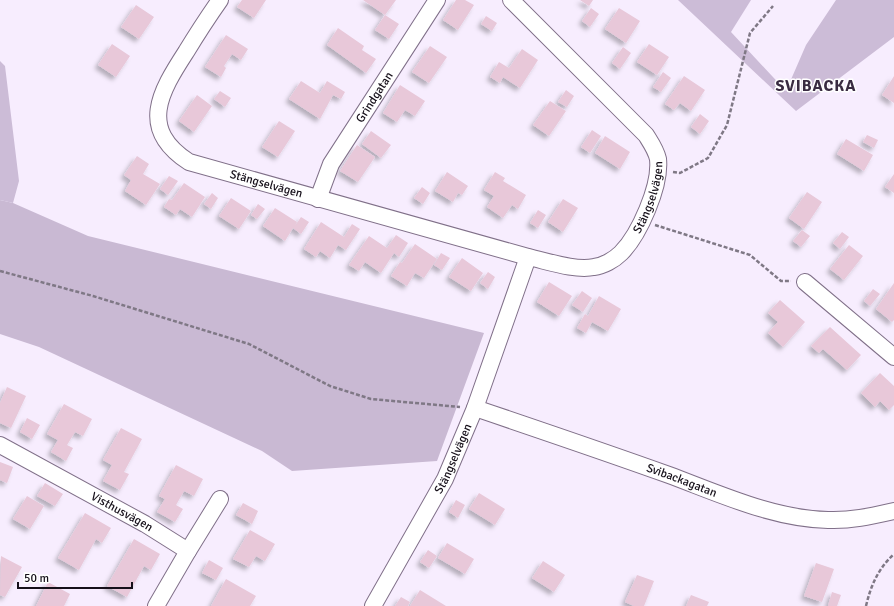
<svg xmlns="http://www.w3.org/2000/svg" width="894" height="606" font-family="Signika,sans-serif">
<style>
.green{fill:#c9b9d3}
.forest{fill:#ccbcd7}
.building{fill:#e8c8d9;filter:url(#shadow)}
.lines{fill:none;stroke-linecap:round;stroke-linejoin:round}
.minor-casing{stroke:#807089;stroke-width:18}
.path{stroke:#7f7885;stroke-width:2.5;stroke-dasharray:4 2;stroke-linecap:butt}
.minor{stroke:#fff;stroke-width:16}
.labels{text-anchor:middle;stroke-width:3;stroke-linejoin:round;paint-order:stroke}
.street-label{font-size:12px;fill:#150f19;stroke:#fff}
.district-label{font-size:16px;font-weight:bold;letter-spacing:1px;fill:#392b41;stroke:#fff}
</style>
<defs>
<filter id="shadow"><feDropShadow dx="-3.5" dy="3.5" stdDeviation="2" flood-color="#0004"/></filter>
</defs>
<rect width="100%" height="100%" fill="#f7edfe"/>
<path class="green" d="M0,200L13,203L88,236L484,333L437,461L292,471L262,451L39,347L0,334Z"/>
<path class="forest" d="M678,0H751L731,32L786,91L806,45L836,0H894V37L796,111Z
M0,61L5,66L19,181L13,203L0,200Z"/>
<path class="building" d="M242,0H266L254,18L237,7Z
M363,0H396L385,15Z
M456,0H465L474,5L458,30L443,20Z
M580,0H593L589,6Z
M136,5L154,17L139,39L121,27Z
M591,8L599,14L590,27L582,21Z
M619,8L640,21L626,43L605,29Z
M385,15L399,24L389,39L375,30Z
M486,16L497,23L492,31L481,24Z
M338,28L364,46L362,50L376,59L366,73L327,45Z
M226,35L248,49L241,60L232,54L224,66L226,68L221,77L205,67Z
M112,44L130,56L116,77L98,65Z
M649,44L669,57L657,75L637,62Z
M430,46L447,57L429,83L412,72Z
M623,47L631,53L620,69L612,63Z
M522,49L538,60L520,88L503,77L500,83L490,77L499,62L509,68Z
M663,72L671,78L661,92L653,87Z
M684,76L705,90L691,111L680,103L674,110L665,104Z
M894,76V103L882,95Z
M301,81L320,93L327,81L345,92L341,99L333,95L320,119L289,99Z
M400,85L425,101L415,116L405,110L397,122L383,113Z
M566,90L574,96L567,107L558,102Z
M220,91L231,98L225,107L214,99Z
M197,95L212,106L194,132L179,121Z
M550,101L566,111L549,136L533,125Z
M700,114L709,121L700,134L691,127Z
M279,121L295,131L278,157L262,147Z
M592,130L601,136L590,153L581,147Z
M371,131L391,145L381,158L362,144Z
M867,135L878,140L874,148L863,142Z
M605,136L630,152L620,169L595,153Z
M846,139L873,155L864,171L837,154Z
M357,145L375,157L358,182L340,171Z
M137,156L149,164L143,174L160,184L146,205L125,191L131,180L124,175Z
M447,172L468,186L462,195L458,193L453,202L435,191Z
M495,172L505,178L503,181L526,195L518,209L512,205L503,218L487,207L494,196L484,190Z
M894,174V193L885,187Z
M169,176L178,181L168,195L160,189Z
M184,183L205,197L192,217L180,209L176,215L164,207L169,199L172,200Z
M422,187L430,193L423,204L414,198Z
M807,192L822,202L804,229L789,218Z
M212,193L218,198L211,209L204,204Z
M231,198L251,211L239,229L219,216Z
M563,199L578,208L563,232L548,222Z
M258,204L265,209L257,219L251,215Z
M275,208L297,222L295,226L301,217L309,222L301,234L293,228L285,241L263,226Z
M538,210L546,215L538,228L530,223Z
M321,222L344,237L352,224L360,229L346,250L338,245L330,258L320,251L316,257L304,249Z
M802,230L810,236L801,247L793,241Z
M842,232L849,237L840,249L833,243Z
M396,235L408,243L399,257L394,253L381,273L365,262L359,271L349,265L369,236L387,248Z
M415,244L437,259L424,278L415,273L407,286L391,276L400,262L402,263Z
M849,245L863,256L844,280L830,269Z
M441,253L450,258L442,270L434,265Z
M462,258L483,273L471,291L449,277Z
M488,272L495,277L488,289L480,283Z
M549,282L572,296L559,316L537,302Z
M894,283V320L892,322L876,309Z
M873,289L880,294L870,306L864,301Z
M582,291L592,298L583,312L572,305Z
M599,296L621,309L608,331L592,322L586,333L577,328L585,314L588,316Z
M780,300L805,322L783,347L768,333L778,322L768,313Z
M830,327L861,355L847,370L823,349L819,353L811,346Z
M880,373L894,386V405L889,410L880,401L875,407L861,393Z
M7,387L26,396L11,428L0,423V403Z
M64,404L92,419L83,436L75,432L67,445L73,448L66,461L51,452L58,440L47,434Z
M27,418L40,425L32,439L20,432Z
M121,428L142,439L124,472L129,474L120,490L103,481L112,465L103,460Z
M0,462L13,467L7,483L0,480Z
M176,465L203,479L194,496L184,491L176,505L183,509L175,522L157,512L165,499L159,496Z
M45,483L63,494L55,506L37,496Z
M479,493L505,509L495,525L469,509Z
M27,496L44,506L30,529L13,519Z
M456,500L465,505L458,518L449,512Z
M243,503L258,511L252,524L236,515Z
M85,513L111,528L102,543L96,539L79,570L58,558Z
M250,530L275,544L265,561L256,556L249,567L233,559Z
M134,539L160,554L151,570L144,566L127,597L107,586Z
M447,543L474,559L465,574L438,558Z
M428,550L437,556L429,568L420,562Z
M1,556L22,567L5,597L0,595Z
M209,560L223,568L216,580L202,573Z
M543,561L565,575L554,592L532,578Z
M816,563L834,569L822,602L804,596Z
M637,575L654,581L644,606H634L625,602Z
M226,579L256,596L250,606H211Z
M48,582L70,594L64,606H36Z
M420,590L446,606H410Z
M832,592L841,595L837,606H828Z
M691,595L709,602L707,606H686Z
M401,597L410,602L408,606H395Z"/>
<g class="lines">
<defs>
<g id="minor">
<path id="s1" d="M220,0C208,17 197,34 186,52C160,92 138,129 189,162L528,257C547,261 575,271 594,267C603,266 614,260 621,253C639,235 661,186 658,159C656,150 651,143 646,135L511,0"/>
<path id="s2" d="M318,199L331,164L437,0"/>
<path d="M805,282L894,357"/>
<path id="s3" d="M475,408C540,430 605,452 669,475C720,494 774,519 828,520C851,521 872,516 894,511"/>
<path id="s4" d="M0,445L145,524L188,551L156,606"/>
<path d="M188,551L220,499"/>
<path id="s5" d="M373,606L445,479L475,408L528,257"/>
</g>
</defs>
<use href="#minor" class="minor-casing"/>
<path class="path" d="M673,172L680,173L708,158L727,125L750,33L773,6
M655,225L750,255L781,281H791
M0,271L93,296L249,344L330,386L371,399L460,407
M866,606C871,585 878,569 894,554"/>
<use href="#minor" class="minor"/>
</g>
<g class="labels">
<g class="street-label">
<text dy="4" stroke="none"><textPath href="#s2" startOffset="117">Grindgatan</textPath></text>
<text dy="4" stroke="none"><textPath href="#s1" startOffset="271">Stängselvägen</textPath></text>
<text dy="4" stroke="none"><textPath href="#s1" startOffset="704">Stängselvägen</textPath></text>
<text dy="4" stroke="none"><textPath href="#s5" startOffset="168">Stängselvägen</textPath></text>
<text dy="4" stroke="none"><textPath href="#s3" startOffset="219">Svibackagatan</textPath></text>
<text dy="4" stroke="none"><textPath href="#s4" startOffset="139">Visthusvägen</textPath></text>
</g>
<g class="district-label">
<text x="816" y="91">SVIBACKA</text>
</g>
</g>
<path d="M18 582v6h114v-6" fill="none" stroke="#150f19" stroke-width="2"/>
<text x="24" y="582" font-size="12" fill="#150f19" stroke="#ffffff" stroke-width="3" paint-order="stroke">50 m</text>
</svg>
